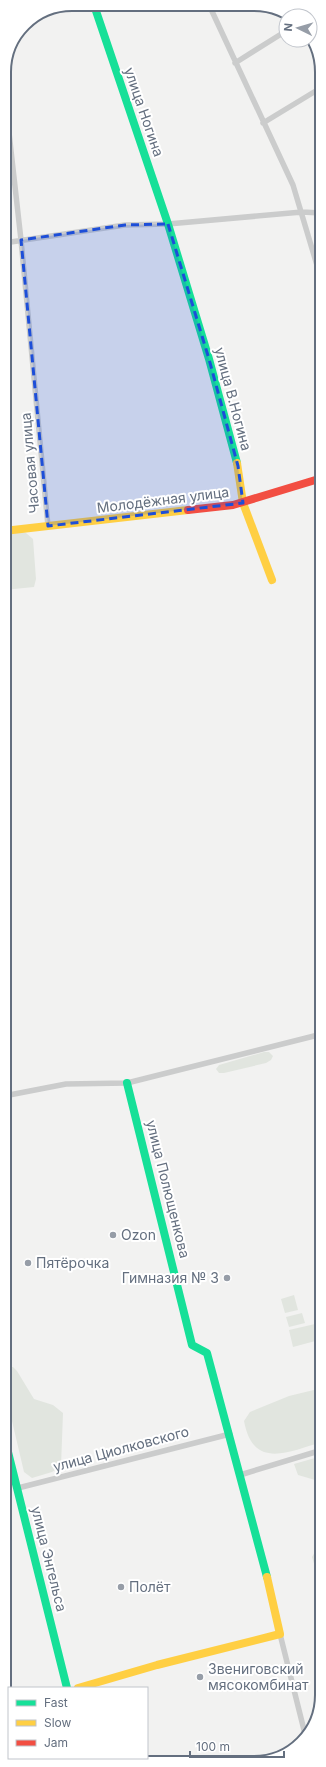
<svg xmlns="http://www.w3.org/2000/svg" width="326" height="1767" font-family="Inter,sans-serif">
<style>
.green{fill:#e1e5df}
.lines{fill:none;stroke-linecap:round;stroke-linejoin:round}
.street{stroke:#cbcccc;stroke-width:5.5}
.fast{stroke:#16e098;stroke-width:8}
.slow{stroke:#ffcf43;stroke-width:8}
.jam{stroke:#f24e42;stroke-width:8}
.marked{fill:#1d4ed8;fill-opacity:0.2;stroke:#1d4ed8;stroke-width:3;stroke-dasharray:8 5;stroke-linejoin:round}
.poi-dot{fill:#969da7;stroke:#fff;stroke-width:1.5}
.labels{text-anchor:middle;stroke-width:4;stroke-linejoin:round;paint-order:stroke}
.street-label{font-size:14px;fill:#646f7f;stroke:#fff}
.poi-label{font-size:14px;fill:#646f7f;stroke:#fff;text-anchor:start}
.rim{fill:none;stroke:#646f7f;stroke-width:2}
</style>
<rect width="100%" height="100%" fill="#f2f2f1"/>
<path class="green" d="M22,532L26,533L33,539L36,579L34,587L4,590V534Z
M264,1052H269L273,1056L271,1060L266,1063L224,1073H219L216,1069L219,1065Z
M294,1295L298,1310L285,1313L281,1299Z
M302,1313L305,1323L289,1327L286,1317Z
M315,1324L319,1340L293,1347L289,1330Z
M8,1367H13L17,1371L34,1399L53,1405L63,1413L61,1466L52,1472L32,1478L24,1472L4,1387V1370Z
M322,1388V1442C288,1452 253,1470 244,1421L250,1412L289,1396Z
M322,1456V1482L298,1475L294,1464Z
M322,1540V1590L312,1557Z"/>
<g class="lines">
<path class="street" d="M210,7L293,185L322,282
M235,63L286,31
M4,88L21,240L48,526
M263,123L319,89
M4,243L125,225L168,224L302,212L321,213
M4,1096L66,1084L127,1083L322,1034
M240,1475L322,1450
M18,1488L230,1434
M280,1634L305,1734
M5,1705L9,1704"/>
<path class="fast" d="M95,8L168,224L209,359L237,463
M127,1083L192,1345L207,1353L267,1577
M4,1436L67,1688"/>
<path class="slow" d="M237,463L243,503L272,580
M4,531L188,510
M78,1688L157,1665L280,1634L267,1577
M83,1758L84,1762"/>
<path class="jam" d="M188,510L233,505L322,478"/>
</g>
<path class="marked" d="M168,224L209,359L238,466L243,503L48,526L21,240L125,225Z"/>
<g class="poi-dot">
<circle cx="113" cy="1235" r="4"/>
<circle cx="28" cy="1263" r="4"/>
<circle cx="227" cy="1278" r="4"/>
<circle cx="121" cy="1587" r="4"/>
<circle cx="200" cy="1677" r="4"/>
</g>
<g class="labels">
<g class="street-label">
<text transform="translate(144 112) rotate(71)" y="5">улица Ногина</text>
<text transform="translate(233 399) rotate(75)" y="5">улица В.Ногина</text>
<text transform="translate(30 463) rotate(-95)" y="5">Часовая улица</text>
<text transform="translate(163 500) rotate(-7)" y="5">Молодёжная улица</text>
<text transform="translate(168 1189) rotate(76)" y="5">улица Полющенкова</text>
<text transform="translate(121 1449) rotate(-15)" y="5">улица Циолковского</text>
<text transform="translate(49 1559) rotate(76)" y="5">улица Энгельса</text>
</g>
<g class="poi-label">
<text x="121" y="1240">Ozon</text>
<text x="36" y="1268">Пятёрочка</text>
<text x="219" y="1283" text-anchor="end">Гимназия № 3</text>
<text x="129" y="1592">Полёт</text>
<text x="208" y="1674">Звениговский<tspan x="208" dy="16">мясокомбинат</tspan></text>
</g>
</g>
<path d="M0 0H326V1767H0ZM72 11H254A61 61 0 0 1 315 72V1695A61 61 0 0 1 254 1756H72A61 61 0 0 1 11 1695V72A61 61 0 0 1 72 11Z" fill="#fff" fill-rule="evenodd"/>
<path class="rim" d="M72 11H254A61 61 0 0 1 315 72V1695A61 61 0 0 1 254 1756H72A61 61 0 0 1 11 1695V72A61 61 0 0 1 72 11Z"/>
<rect x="8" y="1687" width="140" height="72" fill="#ffffff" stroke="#c1c5cc"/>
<rect x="16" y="1700" width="20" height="6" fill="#16e098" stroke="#c1c5cc"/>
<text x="44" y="1707" font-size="12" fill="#646f7f">Fast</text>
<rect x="16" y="1720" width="20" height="6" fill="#ffcf43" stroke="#c1c5cc"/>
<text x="44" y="1727" font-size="12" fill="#646f7f">Slow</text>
<rect x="16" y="1740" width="20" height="6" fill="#f24e42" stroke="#c1c5cc"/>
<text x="44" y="1747" font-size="12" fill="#646f7f">Jam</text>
<g transform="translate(298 28) rotate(275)"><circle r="19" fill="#ffffff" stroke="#c1c5cc"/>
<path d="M0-3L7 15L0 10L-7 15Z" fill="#969da7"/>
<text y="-6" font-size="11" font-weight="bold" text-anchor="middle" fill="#646f7f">N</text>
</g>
<path d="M190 1751v6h94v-6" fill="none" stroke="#646f7f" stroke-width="2"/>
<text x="196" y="1751" font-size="12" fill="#646f7f" stroke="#ffffff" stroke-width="3" paint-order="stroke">100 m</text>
</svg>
